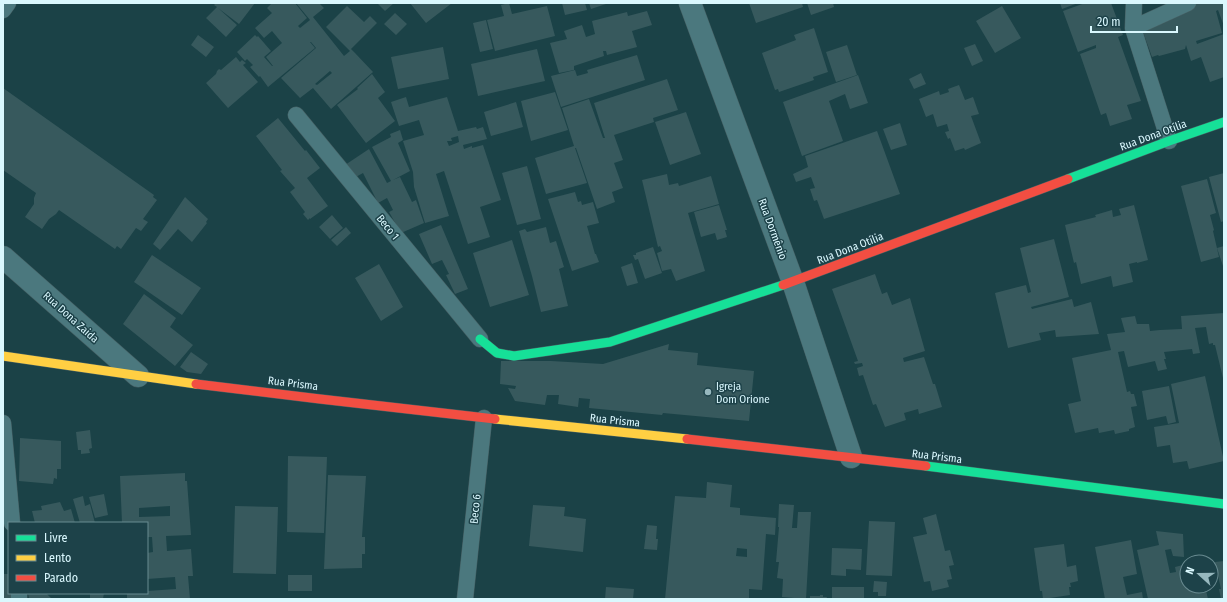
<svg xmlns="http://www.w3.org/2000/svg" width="1227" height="602" font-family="'Fira Sans Condensed',sans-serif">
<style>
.building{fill:#37595d;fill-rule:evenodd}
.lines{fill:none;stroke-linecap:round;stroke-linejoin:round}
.lane-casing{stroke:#455f63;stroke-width:17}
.street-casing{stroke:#455f63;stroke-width:23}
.fast-casing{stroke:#455f63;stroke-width:10}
.slow-casing{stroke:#455f63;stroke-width:10}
.jam-casing{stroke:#455f63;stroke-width:10}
.lane{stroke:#4b787e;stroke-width:16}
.street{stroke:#4b787e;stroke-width:22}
.fast{stroke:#16e098;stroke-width:9}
.slow{stroke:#ffcf43;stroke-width:9}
.jam{stroke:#f24e42;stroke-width:9}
.poi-dot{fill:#97b8be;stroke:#1d4249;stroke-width:1.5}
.labels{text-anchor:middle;stroke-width:3;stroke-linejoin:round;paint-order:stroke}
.street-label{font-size:11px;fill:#daf8fe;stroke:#1d4249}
.poi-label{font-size:11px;fill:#daf8fe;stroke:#1d4249;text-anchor:start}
</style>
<rect width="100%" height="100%" fill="#1b4247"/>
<path class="building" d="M216,3H255L239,24L218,8L237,25L226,37L206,18L217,7L214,5Z
M272,3H295L307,18L298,26L300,28L310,20L296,3H319L324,8L313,17L344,56L350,51L326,27L347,6L364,22L370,16L377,23L351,49L355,53L373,72L331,109L313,88L300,98L281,78L316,48L311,42H310L315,48L268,87L260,76L259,77L250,67L253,65L247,59L245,61L237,52L255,35L257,37L258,36L271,51L264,57L272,66H273L266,57L282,43L272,31L264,38L255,28L272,13L267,8ZM330,71L332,73L317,85L315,84Z
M377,3H394L385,11Z
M410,3H452L426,23Z
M509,3L512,14L547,6L555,36L495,51L487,20L504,16L501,5Z
M562,3H585L587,10L565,15Z
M589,3H609L591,9Z
M749,3H802L803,7L756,23Z
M807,3H833L834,7L811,15Z
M1060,3H1078L1062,9Z
M1085,3H1111L1123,35L1118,37L1141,101L1127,105L1132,119L1110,126L1106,113L1101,115L1080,54L1096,48V45L1078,52L1063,11Z
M1195,3H1224V26L1218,10L1216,11L1222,33L1196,41L1197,44L1224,34V77L1210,82L1201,57L1191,61L1186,45L1185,49L1159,56L1158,55L1152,57L1143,32Z
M1002,6L1021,38L995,53L976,21Z
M647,11L652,25L632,31L637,47L607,55L606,51H603L604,56L574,66V70L559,73L550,43L567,39L564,31L582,25L586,37L595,34L592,21L627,12L628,16Z
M395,13L407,24L396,35L384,24Z
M486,20L493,49L480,52L473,23Z
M814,28L828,72L813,77L814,80L779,92L778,89L775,90L762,53L796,40L794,35Z
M198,35L214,47L206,57L191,45Z
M975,44L983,61L972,66L964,48Z
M847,45L857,75L836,82L826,52Z
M443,47L449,79L398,89L391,57Z
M537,49L545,81L478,96L471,64Z
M637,55L645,80L561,107L551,76L575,70L577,76L588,73L587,70Z
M236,57L240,62L242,60L246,63L243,65L258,82L228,108L206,83L216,74L217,71L219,69L221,70Z
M921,73L926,84L914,89L909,79Z
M372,74L385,92L378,98L395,121L366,143L337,105L358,89L357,88Z
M858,75L868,103L850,109L845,94L829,101L843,141L802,156L783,102Z
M667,79L678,110L653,118L654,122L614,135L623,160L614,163L623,188L612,192L615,202L597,209L576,148H575L587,183L546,194L535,158L574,146L562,108L589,99L603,138H605L594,103Z
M959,85L965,100L973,97L979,114L971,116L981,143L965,150L964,148L955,151L950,138L948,139L945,132L949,131L947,124L937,127L933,114L926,117L919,99L939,91L940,95L949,92L948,89Z
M3,88L154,195L153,197L157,200L143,219L148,222L141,231L136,228L121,249L117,246L115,249L59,210L56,214L49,219L42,229L25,217L34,204V198L36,193L3,170Z
M555,92L568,130L531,141L521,101Z
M406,97L409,107L447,97L458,131L476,127L477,129L483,127L487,139L463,145L464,149L472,146V148L483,145L501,200L480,207L490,237L468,244L444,171L436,174L449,216L425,223L414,187L413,172L403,141L424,135L419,120L399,126L391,102ZM458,136L459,142L449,146L447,141H452L451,138Z
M516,102L523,127L491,136L484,112Z
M686,112L701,154L670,165L655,122Z
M278,118L305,151L306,150L320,168L307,178L328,206L310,219V218L308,220L303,214L305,212L290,192L295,188L280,171L282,170L256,136Z
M900,123L907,145L891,150L883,129Z
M400,130L403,140L398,143L410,171L393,180L400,177L412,202L416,200L424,223L401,233L389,212L393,210L387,198L378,203L363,173L354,178L345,165L369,149L387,183L391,181L372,147L391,137L390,134Z
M877,131L900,194L824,219L817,200L814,201L810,189L815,188L811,177L796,182L793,174L808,167L805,156Z
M527,166L541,219L517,225L502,173Z
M1224,173V221L1221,222L1209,177Z
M667,174L669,185L678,183L679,186L711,176L719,204L688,213L705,271L676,281L671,269L662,271L657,253L662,251L660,246L658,247L642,180Z
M1207,179L1216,213L1210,215L1214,230L1213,231L1219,257L1201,262L1181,186Z
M575,192L578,202L581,201L582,205L593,202L599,223L587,226L595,254H596L599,262L572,271L548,199Z
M185,197L208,219L206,222L207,223L192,242L178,229L160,250L153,244Z
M719,205L727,230H725L727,237L717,240L715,233L701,237L694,212Z
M1134,205L1148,260L1137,263V262L1129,264L1133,282L1113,287L1111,276L1081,284L1076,262L1074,263L1065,225L1096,217L1095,215L1112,210L1113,217L1121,215L1119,209Z
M332,215L343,228L330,239L319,227Z
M441,225L468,289L455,294L446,275L449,274L442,260L432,264L419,234Z
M346,227L351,233L337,246L331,240Z
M546,227L550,243L556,241L564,267L559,269L568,306L541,312L532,276L519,231L525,229L527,232Z
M1054,239L1069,297L1031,307L1032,309L1072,299L1074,307L1091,302L1099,334L1056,337L1055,330L1039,333L1041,340L1008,348L995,293L1026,285L1028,293L1031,292L1020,248Z
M512,240L529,295L490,307L473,253Z
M1224,246V265L1223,266L1217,248Z
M653,247L662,273L645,279L638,259L635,260L633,255H636V253Z
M152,255L201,288L182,315L134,282Z
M632,263L638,283L627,286L621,267Z
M379,264L403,307L381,321L355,278Z
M875,274L882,294L887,292L892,305L910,298L925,351L903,358L904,362L924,357L933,384H935L942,407L919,414L918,409L904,413L906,420L885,427L876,404L873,405L863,375L859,376L857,368L863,366L862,363L855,364L854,362L858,361L832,289Z
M144,294L176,318L170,327L193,345L175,366L123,324Z
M1224,313V378H1223L1215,345H1213V343L1209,344L1206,327L1195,328L1200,353L1193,354L1192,349L1164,352L1166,359H1164L1167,369L1158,371L1155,361L1128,367L1124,351L1118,352L1127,392L1130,391L1131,394H1134L1137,406L1131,407L1135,427L1129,429V431L1115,434L1114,430L1099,433L1098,428L1075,433L1068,404L1081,401L1072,358L1111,350L1107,334L1125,332L1121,318L1135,316L1137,324H1149L1150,331L1160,330L1182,329L1181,316Z
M669,344L668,350L698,353L697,365L754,371L749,421L663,413L662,415L589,408L590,399L579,398L578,407L558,404L559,395H547L545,405L515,401L508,388L515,389L516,386L500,384L501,361H551L603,364Z
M191,352L208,364L201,374L187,372L180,367Z
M1205,376L1224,461L1189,469L1187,461L1173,463L1170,445L1157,447L1154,427L1179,423L1171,384Z
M1169,386L1176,422L1168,424L1166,416L1147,420L1142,391Z
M90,430L92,448L89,449L90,453L81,454V450H78L76,432Z
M20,438L61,441V469H57V479L54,478L53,484L19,481Z
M288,456L327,457L324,533L287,532Z
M185,473V481H187L191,535L166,536L167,551L191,549L193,576H188L190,599H127V593H147V591L176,589L175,577L147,579V553L153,552L152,537H147V523H122L120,476ZM170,506V516L139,517V508Z
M328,475L366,476L362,537H365V554H362V568L324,569Z
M707,482L732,485L730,507L740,508V515L776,518L775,535L766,534L762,590L749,589V599H665L675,496L706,498ZM737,548L747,549V557L736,556Z
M104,494L108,515L95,518L89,497Z
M83,496L85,506L90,504L95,523H80L73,499Z
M60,502L64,511L71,509L75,523H35L32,511L42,510L41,506Z
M779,504L794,505L792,528H797L798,512H811L806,599L782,597L783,579L777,578L779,562H776L779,527H778Z
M533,505L565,507L564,516L586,519L583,552L529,546Z
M235,506L278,507L276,574L233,573Z
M936,514L945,551L950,550L954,565L949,566L952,579L947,580L949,587L932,591L930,581L924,582L913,537L927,534L923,518Z
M869,521L895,522L892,576L866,575Z
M647,525L657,526L656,539H658L657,550L644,549Z
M1156,531L1183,534L1184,557L1173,556L1171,549L1165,550L1170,573L1176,572L1175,567L1187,564V586H1205L1208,599H1148L1137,550L1159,545Z
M1131,540L1137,574L1123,577L1127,595L1142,592L1143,599H1105L1095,547Z
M1064,544L1067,567L1076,565L1078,581L1070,583L1071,587H1069L1070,595L1043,599L1042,591H1040L1034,548Z
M832,548L862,549L861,570L846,569V576L831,575Z
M1224,561V599H1221L1219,589H1221L1215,562Z
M3,574H9V593H12L13,599H3Z
M288,575H312V591H288Z
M874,581L887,582L886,596H878V592H873Z
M606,587L634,589L633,599H605Z
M832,587H864V599H832Z
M28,593H46L52,599H29Z
M90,593H104L103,599L90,598Z
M820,595H823V597H827L826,599H810V596H820Z"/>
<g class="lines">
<defs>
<path id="lane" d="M1134,3L1133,28L1169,141
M3,10L8,3
M1133,28L1188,3
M296,115L480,339
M3,423L12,523
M19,593V599
M465,599L484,418"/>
<path id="street" d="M690,3L793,282L851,457
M3,257L138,376"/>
<path id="fast" d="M1068,179L1169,141L1224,122
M480,339L497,353L514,356L610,342L783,285
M926,466L1224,504"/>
<path id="slow" d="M3,356L196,384
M495,419L687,439"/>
<path id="jam" d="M783,285L1068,179
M196,384L320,399L495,419
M687,439L926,466"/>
</defs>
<use href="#lane" class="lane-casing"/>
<use href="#street" class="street-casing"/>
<use href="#fast" class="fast-casing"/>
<use href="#slow" class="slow-casing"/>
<use href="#jam" class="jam-casing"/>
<use href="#lane" class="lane"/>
<use href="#street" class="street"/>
<use href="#fast" class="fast"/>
<use href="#slow" class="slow"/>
<use href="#jam" class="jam"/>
</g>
<circle class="poi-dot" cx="708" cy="392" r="4"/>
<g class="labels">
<g class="street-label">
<text transform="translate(1153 135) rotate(-20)" y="4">Rua Dona Otília</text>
<text transform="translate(388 227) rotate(51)" y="4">Beco 1</text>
<text transform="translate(773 229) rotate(70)" y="4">Rua Dormênio</text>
<text transform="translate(850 248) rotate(-21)" y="4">Rua Dona Otília</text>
<text transform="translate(71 317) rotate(42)" y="4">Rua Dona Zaida</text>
<text transform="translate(293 383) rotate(7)" y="4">Rua Prisma</text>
<text transform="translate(615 420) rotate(6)" y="4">Rua Prisma</text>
<text transform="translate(937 456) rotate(7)" y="4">Rua Prisma</text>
<text transform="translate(475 509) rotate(-84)" y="4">Beco 6</text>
</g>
<g class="poi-label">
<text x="716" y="390">Igreja<tspan x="716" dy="13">Dom Orione</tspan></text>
</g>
</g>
<rect width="1227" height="602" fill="none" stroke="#daf8fe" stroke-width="8"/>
<rect x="8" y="522" width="140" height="72" fill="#1d4249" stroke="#698b91"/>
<rect x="16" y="535" width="20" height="6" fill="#16e098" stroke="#698b91"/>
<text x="44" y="542" font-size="12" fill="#daf8fe">Livre</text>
<rect x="16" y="555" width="20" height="6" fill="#ffcf43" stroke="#698b91"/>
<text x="44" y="562" font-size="12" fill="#daf8fe">Lento</text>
<rect x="16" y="575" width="20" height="6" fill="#f24e42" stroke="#698b91"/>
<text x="44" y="582" font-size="12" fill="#daf8fe">Parado</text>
<g transform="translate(1199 574) rotate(291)"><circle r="19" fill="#1d4249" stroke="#698b91"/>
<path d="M0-3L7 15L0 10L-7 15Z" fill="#97b8be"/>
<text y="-6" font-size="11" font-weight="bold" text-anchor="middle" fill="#daf8fe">N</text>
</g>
<path d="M1091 26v6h86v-6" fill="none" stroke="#daf8fe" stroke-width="2"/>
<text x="1097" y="26" font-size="12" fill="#daf8fe" stroke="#1d4249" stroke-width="3" paint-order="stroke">20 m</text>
</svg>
